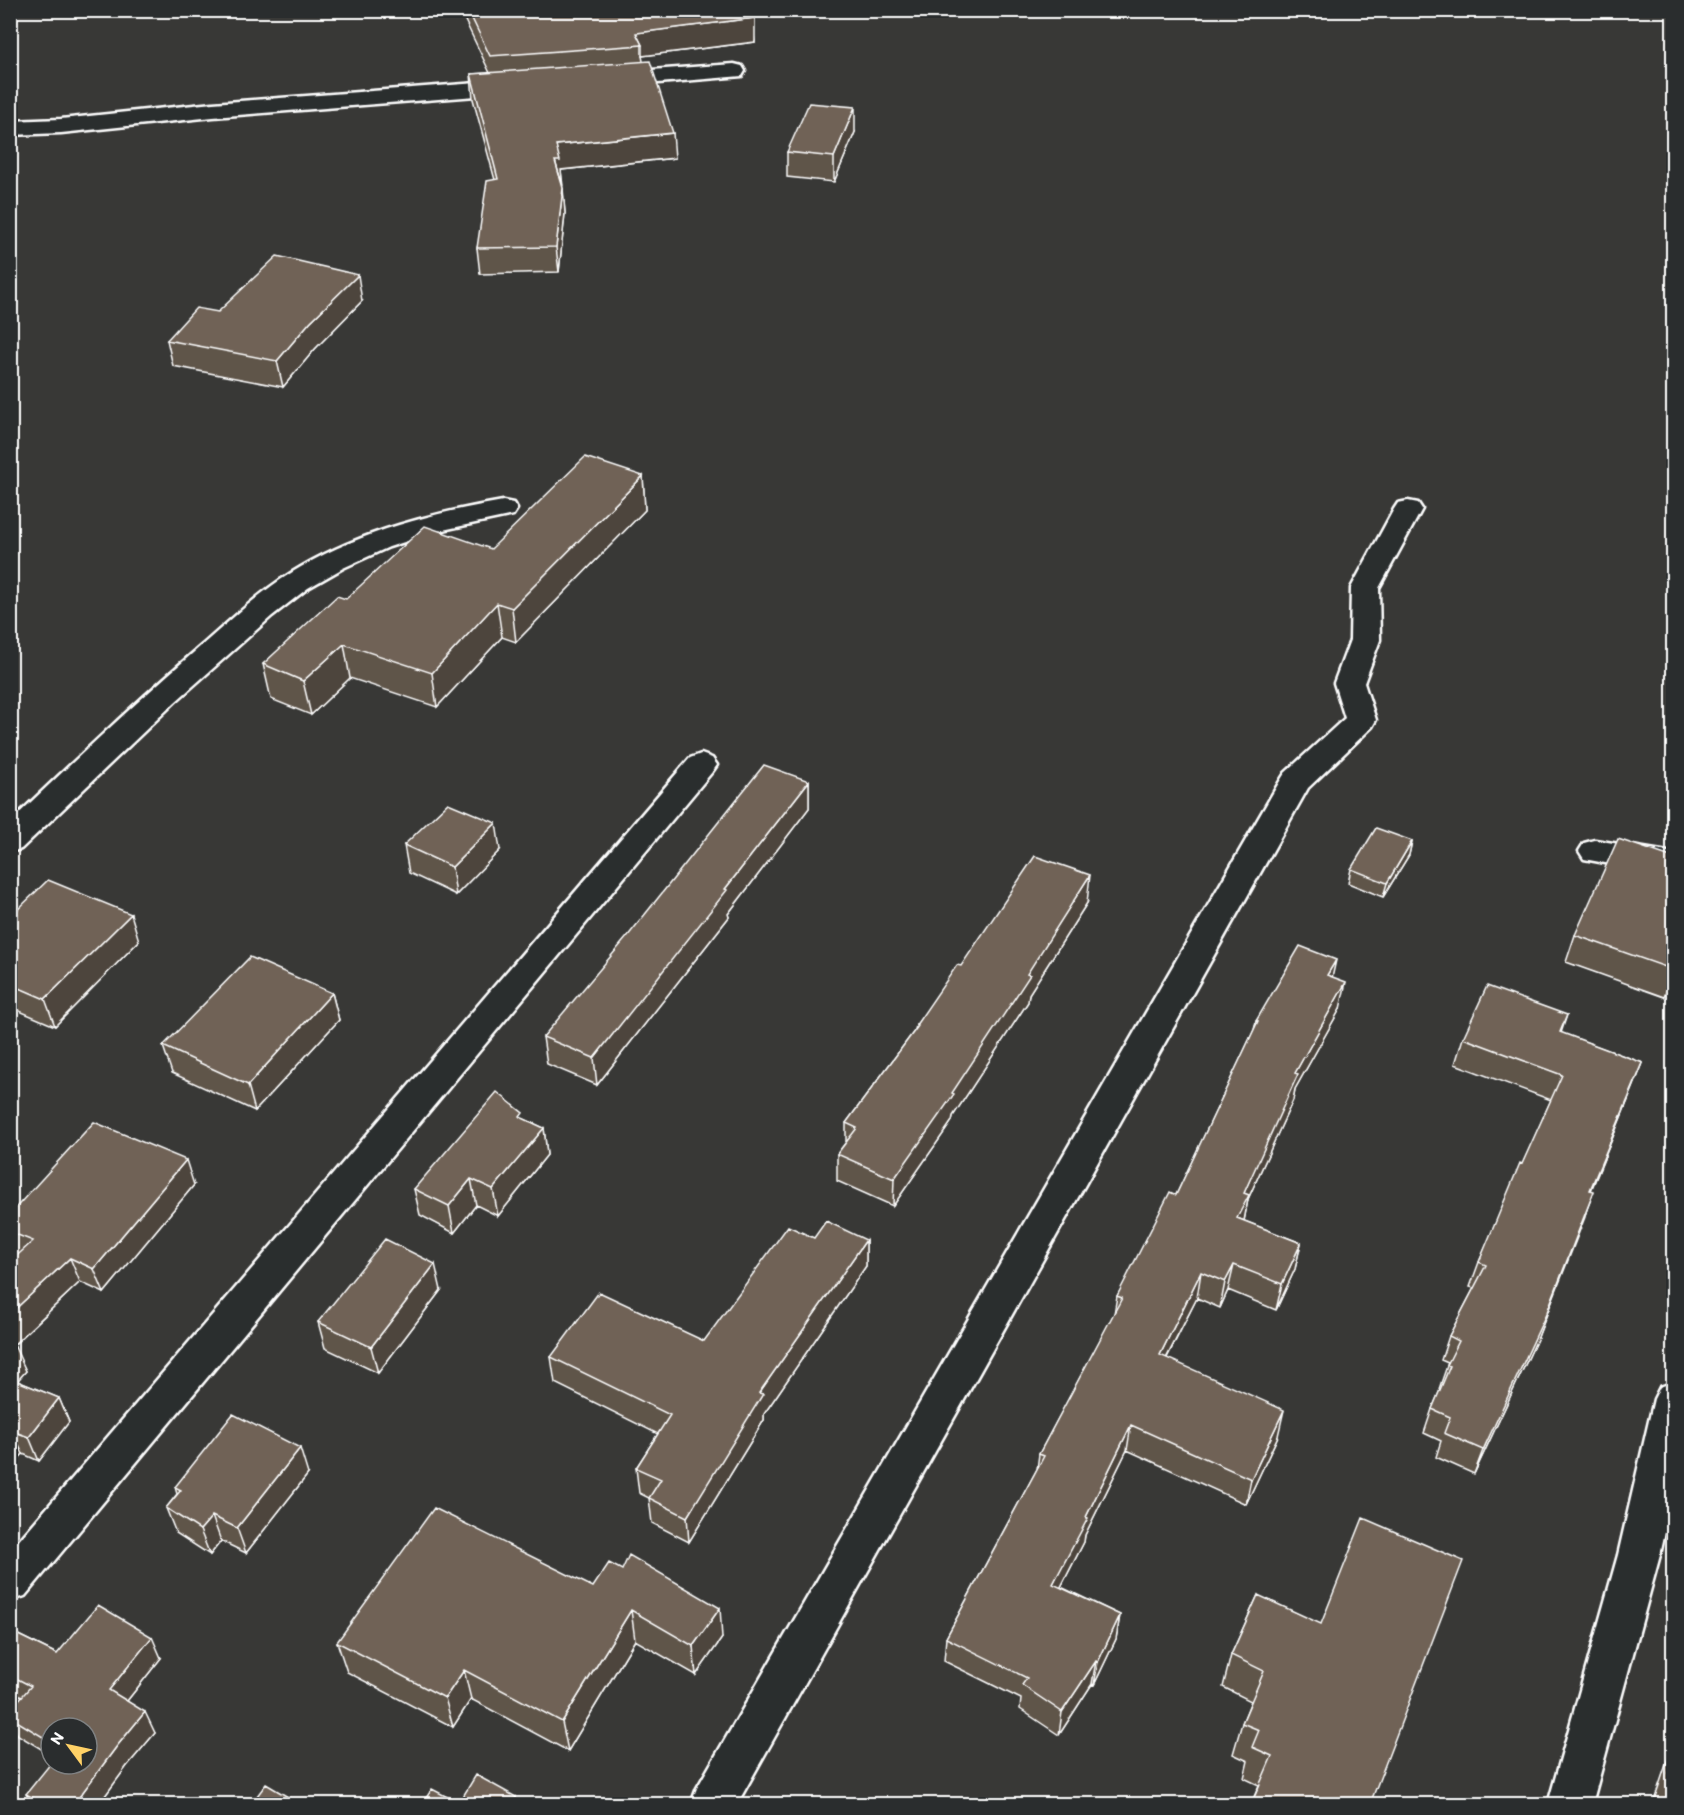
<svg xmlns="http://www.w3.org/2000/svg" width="1684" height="1815" font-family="Itim,sans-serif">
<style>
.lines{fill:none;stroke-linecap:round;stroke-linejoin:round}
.street-casing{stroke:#fff;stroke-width:5}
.street{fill:#2a2d2e;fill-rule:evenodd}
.wall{fill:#5f544a;stroke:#fff;stroke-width:1.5}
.shaded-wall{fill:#4e453c;stroke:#fff;stroke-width:1.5}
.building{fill:#6f6256;stroke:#fff;stroke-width:1.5}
</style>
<rect width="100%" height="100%" fill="#383836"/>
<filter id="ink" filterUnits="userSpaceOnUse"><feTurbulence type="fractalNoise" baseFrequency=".0167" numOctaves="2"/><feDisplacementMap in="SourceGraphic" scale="12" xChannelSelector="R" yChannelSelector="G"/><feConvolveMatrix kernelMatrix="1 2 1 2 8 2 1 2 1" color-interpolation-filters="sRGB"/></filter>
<g filter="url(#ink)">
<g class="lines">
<defs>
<path id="street" d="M734,64L742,66L745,71L742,76L610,87L602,85L599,80L602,75L610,73Z
M517,80L525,82L528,87L525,92L213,117L61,133L10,135V121L61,119L213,103Z
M503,501L513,503L517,509L513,515L438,531L389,547L343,568L308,588L272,616L175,702L21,849L10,852V822C73,762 136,702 201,646C233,618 264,588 301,567C363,531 433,513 503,501Z
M1408,501L1418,503L1422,509L1379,588L1380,640L1364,683L1376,720L1372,727L1308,788L737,1804H691L697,1788L1280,781L1285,773L1345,718L1334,683L1350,640L1351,588L1394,509L1398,503Z
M701,754L712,758L717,765L712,772L25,1596L10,1601V1551L690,758Z
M1595,840L1674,853V876L1584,859L1579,851L1584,843Z
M1674,1382V1492L1660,1555L1592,1804H1548L1618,1555L1654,1399L1660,1387Z"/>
</defs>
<use href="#street" class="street-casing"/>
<use href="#street" class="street"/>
</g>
<path class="wall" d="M460,10H751L755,42L642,56L643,61L675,158L561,170L565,213L559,272L480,274L477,248L495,180L473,99L471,74L490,73Z
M855,132L834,182L787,177V152Z
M362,301L315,349L283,387L173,366L167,340L218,312Z
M643,476L645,510L516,642L502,637L437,707L350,678L311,715L271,699L263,664L346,599L491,549Z
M809,781V808L728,914L729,917L597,1085L547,1064L543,1037Z
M1412,841L1409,855L1383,897L1348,883L1351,869Z
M404,845L500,850L456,895L409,873Z
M1674,858V973L1664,997L1566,962L1575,935Z
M1087,903L1029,994L1028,1002L953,1116L952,1121L893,1206L837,1181V1154L846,1142V1123L915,1030L916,1025L961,966Z
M10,917L139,941L55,1026L10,1007Z
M1332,977L1340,1009L1295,1089L1293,1100L1248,1199L1244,1221L1301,1243L1295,1269L1276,1310L1228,1290L1220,1308L1197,1298L1167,1358L1278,1436L1246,1504L1127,1450L1085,1535L1084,1542L1061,1587L1120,1615L1116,1639L1094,1685L1092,1684L1059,1735L1020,1709L1021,1699L944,1661L946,1638L1037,1469L1039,1454L1114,1314L1117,1296L1176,1195L1254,1030L1256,1021Z
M332,993L339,1020L255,1111L172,1073L163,1046Z
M1567,1015L1561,1033L1643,1063L1633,1088L1591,1190L1585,1217L1538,1337L1474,1474L1436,1457L1441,1441L1424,1433L1432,1409L1440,1390L1439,1389L1448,1363L1441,1360L1449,1336L1474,1288L1470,1287L1479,1262L1551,1100L1455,1064L1463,1038Z
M524,1119L544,1128L547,1155L498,1216L476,1205L454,1233L420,1215L414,1189Z
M194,1185L104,1293L80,1282L13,1346L26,1371L17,1381L59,1398L69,1422L39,1461L23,1454L15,1462L10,1460V1262L18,1255L10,1251V1214Z
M814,1238L866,1240V1266L764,1414V1420L689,1542L652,1523L649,1498L639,1493L636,1468L658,1434L555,1383L551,1357L704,1341Z
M441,1290L378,1373L325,1348L318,1322Z
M308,1474L246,1553L221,1541L210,1555L176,1533L166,1508L177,1494L175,1487Z
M593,1587L722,1638L696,1675L635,1640L568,1751L471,1699L453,1727L347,1672L337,1642Z
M1258,1595L1370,1804H1251L1259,1785L1244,1778L1248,1761L1233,1754L1242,1723L1251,1701L1223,1687L1231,1655Z
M10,1631L57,1654L161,1658L127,1701L155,1733L127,1766L99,1804H32L26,1794L87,1764L51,1728V1755L18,1735L10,1721V1710L22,1696L10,1690Z
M1674,1741V1804H1658L1659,1803L1654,1800Z"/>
<path class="shaded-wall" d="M10,10H18L10,18Z
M755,18V42L642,56V45L636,33Z
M855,107V132L834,182V157Z
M673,133L675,158L561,170L563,186L555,161L556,145Z
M563,188L565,213L559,272L556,247Z
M358,275L362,301L315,349L283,387L277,361L310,322Z
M643,476L645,510L516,642L512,608Z
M497,603L502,637L437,707L432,673Z
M344,644L350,678L311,715L303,681Z
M809,781V808L728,914L729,917L597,1085L594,1058Z
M496,823L500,850L456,895L452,867Z
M1412,841L1409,855L1383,897L1387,883Z
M1090,875L1087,903L1029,994L1028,1002L953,1116L952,1121L893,1206L894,1179Z
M131,914L139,941L55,1026L45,999Z
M1336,960L1330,987L1327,975Z
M1346,982L1340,1009L1295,1089L1293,1100L1248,1199L1244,1221L1237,1218L1244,1193L1295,1073Z
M332,993L339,1020L255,1111L248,1085Z
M1643,1063L1633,1088L1581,1215L1590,1190Z
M544,1128L547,1155L498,1216L493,1189Z
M186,1160L194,1185L104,1293L94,1269Z
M471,1179L476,1205L454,1233L449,1206Z
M1594,1191L1538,1337L1474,1474L1483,1450Z
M866,1240V1266L764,1414V1420L689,1542L687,1517L759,1393Z
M1301,1243L1295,1269L1276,1310L1282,1284Z
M70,1258L80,1282L10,1348V1314Z
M435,1264L441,1290L378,1373L371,1347Z
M1234,1265L1228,1290L1220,1308L1225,1282Z
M1201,1272L1197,1298L1155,1380L1160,1355Z
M15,1347L26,1371L10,1389V1352Z
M59,1398L69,1422L39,1461L29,1437Z
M1284,1410L1278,1436L1246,1504L1251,1479Z
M1131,1425L1127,1450L1085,1535L1084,1542L1050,1608L1053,1584L1086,1517Z
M12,1431L23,1454L15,1462L10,1453V1432Z
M300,1448L308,1474L246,1553L237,1528Z
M212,1516L221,1541L210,1555L200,1530Z
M720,1608L722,1638L696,1675L693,1646Z
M631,1610L635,1640L568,1751L562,1722Z
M1120,1615L1116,1639L1094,1685L1098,1662Z
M152,1637L161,1658L119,1711L109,1690Z
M1096,1661L1092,1684L1059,1735L1062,1712Z
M464,1670L471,1699L453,1727L445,1698Z
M145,1712L155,1733L127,1766L99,1804H74L117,1746Z
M516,1797L518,1804H511Z"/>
<path class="building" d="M468,10H751L755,18L636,33L642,45L490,56Z
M650,61L673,133L556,145L560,161H555L563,188L556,247L477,248L487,181L498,179L471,74Z
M809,103L855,107L834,157L787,152Z
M277,256L358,275L310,322L277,361L167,340L196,308L218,312Z
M585,457L643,476L512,608L497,603L432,673L344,644L303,681L263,664L337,596L346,599L425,526L491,549Z
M764,765L809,781L725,889L727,890L594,1058L543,1037L627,937Z
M448,803L496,823L452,867L404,845Z
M1376,828L1412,841L1387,883L1351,869Z
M1618,839L1674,858V970L1575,935Z
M1035,856L1090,875L1027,974L1030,975L952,1093L954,1094L894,1179L837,1154L857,1128L846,1123L918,1026L916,1025L957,965L961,966Z
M48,880L131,914L45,999L10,984V917Z
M1300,946L1336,960L1327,975L1346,982L1295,1073L1298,1074L1244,1193L1249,1195L1237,1218L1301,1243L1282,1284L1234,1265L1225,1282L1201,1272L1160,1355L1284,1410L1251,1479L1131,1425L1086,1517L1088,1518L1053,1584L1120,1615L1098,1662L1096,1661L1062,1712L1022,1685L1027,1678L946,1638L1044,1456L1039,1454L1122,1298L1117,1296L1170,1192L1176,1195L1258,1021H1256Z
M250,957L332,993L248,1085L163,1046Z
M1487,986L1567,1015L1560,1032L1643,1063L1590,1190L1594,1191L1547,1312L1483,1450L1444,1433L1450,1417L1432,1409L1450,1366L1447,1365L1459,1341L1449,1336L1486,1265L1479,1262L1520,1163L1522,1164L1562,1075L1463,1038Z
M497,1092L523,1113L520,1117L544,1128L493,1189L471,1179L449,1206L414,1189Z
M94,1122L186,1160L94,1269L70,1258L10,1314V1262L33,1241L10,1232V1214Z
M826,1221L866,1240L759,1393L763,1394L687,1517L649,1498L661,1479L636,1468L670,1415L551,1357L599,1292L704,1341L788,1226L814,1238Z
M385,1239L435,1264L371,1347L318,1322Z
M10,1345L15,1347L10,1352Z
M10,1378L59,1398L29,1437L12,1431L10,1432Z
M233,1414L300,1448L237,1528L212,1516L200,1530L166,1508L181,1490L175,1487Z
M434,1508L593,1587L609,1563L622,1570L629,1555L720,1608L693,1646L631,1610L562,1722L464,1670L445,1698L337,1642Z
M1363,1518L1463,1561L1370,1804H1261L1253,1800L1272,1756L1252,1747L1259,1730L1242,1723L1264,1671L1231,1655L1258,1595L1321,1624Z
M98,1605L152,1637L109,1690L145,1712L117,1746L74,1804H44L26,1794L51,1763V1764H87V1728H51V1742L10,1717V1710L31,1686L10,1675V1631L57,1654Z
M1674,1760V1775L1669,1773Z
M476,1775L516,1797L511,1804H422L432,1789L459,1803Z
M1674,1779V1804H1665Z
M266,1784L300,1804H251Z"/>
</g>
<rect width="1684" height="1815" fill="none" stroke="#2a2d2e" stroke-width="36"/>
<rect x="18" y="18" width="1648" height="1779" fill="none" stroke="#fff" stroke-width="2" filter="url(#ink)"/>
<g transform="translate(69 1746) rotate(303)"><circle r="28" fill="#2a2d2e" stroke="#7f8182" stroke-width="1.5"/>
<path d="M0-4.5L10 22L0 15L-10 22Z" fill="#ffd166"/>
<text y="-9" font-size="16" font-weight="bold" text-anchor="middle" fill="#ffffff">N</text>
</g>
</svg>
